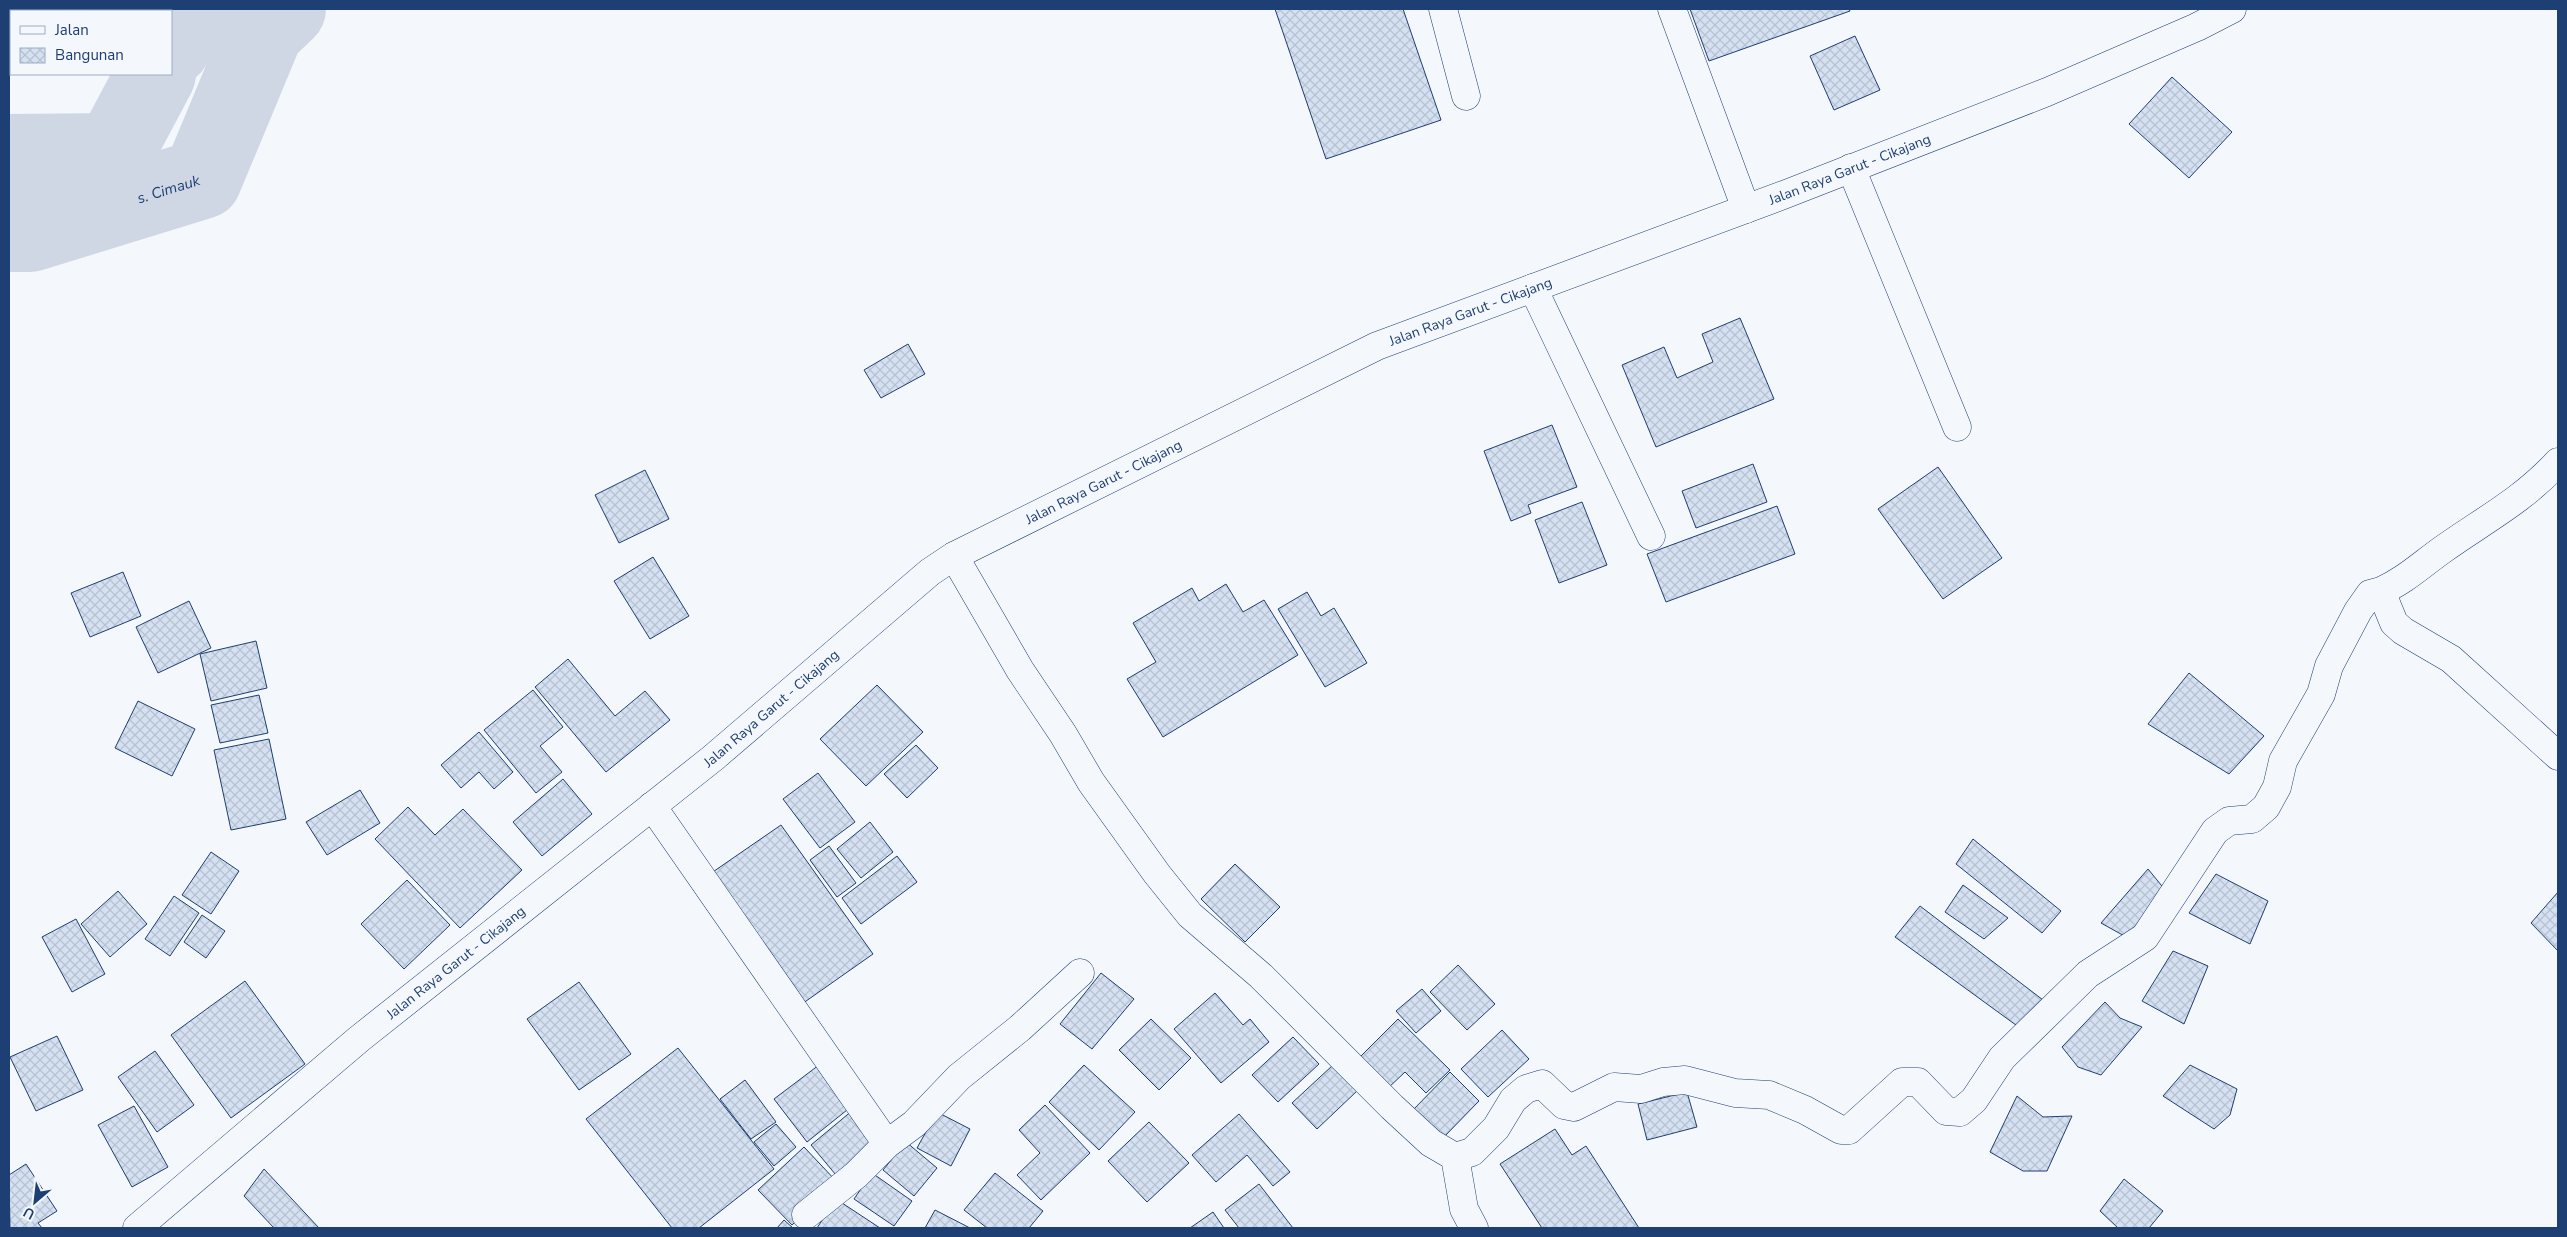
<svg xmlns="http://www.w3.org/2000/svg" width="2567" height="1237" font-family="'Nunito Sans',sans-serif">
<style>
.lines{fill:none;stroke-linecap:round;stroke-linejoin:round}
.river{stroke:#cfd7e4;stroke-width:80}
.building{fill:url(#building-cross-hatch);stroke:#1d3f73}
.minor-casing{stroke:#1d3f73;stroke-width:29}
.major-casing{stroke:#1d3f73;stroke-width:29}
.minor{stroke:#f4f7fb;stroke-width:28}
.major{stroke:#f4f7fb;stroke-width:28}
.labels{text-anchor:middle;stroke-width:4;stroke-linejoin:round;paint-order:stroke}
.street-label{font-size:14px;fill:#1d3f73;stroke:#f4f7fb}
.water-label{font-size:15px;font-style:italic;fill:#1d3f73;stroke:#f4f7fb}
</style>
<defs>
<pattern id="building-cross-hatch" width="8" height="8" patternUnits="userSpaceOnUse" patternTransform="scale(1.25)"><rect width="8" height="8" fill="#d5e0f0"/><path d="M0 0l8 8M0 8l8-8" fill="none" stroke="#b6c1d1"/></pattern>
</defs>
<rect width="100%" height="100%" fill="#f4f7fb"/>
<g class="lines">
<g class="river">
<path d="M171,46L191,9"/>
<path d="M9,154L114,153L156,74"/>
<path id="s1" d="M9,232H30L202,179L264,30L286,9"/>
</g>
</g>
<path class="building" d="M1275,9H1403L1441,120L1326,159Z
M1690,9H1849L1850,11L1709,61Z
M1855,36L1880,90L1834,110L1810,56Z
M2172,77L2232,132L2189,178L2129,124Z
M1740,318L1774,399L1656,447L1622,365L1664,347L1677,378L1713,362L1702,334Z
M908,344L925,374L881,398L864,370Z
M1552,425L1577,487L1528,505L1531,513L1511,521L1484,451Z
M1753,464L1767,502L1696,528L1682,491Z
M1938,467L2002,558L1943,599L1878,509Z
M645,470L669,519L619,543L595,495Z
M1582,502L1607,565L1559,583L1535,520Z
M1777,506L1795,554L1666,602L1647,554Z
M653,557L689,616L650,639L614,581Z
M123,572L141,616L90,637L71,593Z
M1226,584L1243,612L1264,600L1298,655L1163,737L1127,679L1156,662L1133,623L1192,588L1199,601Z
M1307,592L1321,616L1334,608L1367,663L1325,687L1278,609Z
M189,601L211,648L158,673L136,627Z
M256,641L267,688L211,701L200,654Z
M568,659L615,716L645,691L670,720L606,772L535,687Z
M2189,673L2264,736L2229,774L2148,724Z
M877,685L923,732L866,786L820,739Z
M533,690L563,727L540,746L562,772L536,793L484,730Z
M259,695L268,733L220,743L211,705Z
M138,701L195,729L172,776L115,748Z
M479,732L513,772L494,789L479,772L461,788L441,765Z
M269,739L286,819L231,830L214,750Z
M916,745L938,768L907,798L884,774Z
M818,773L855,822L820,848L783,799Z
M563,779L592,814L542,856L513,822Z
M360,790L380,823L327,855L306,822Z
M408,807L435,835L463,809L522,870L460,928L375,839Z
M870,822L893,852L861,878L837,849Z
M781,825L873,954L799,1006L707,876Z
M1973,839L2061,911L2042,933L1956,864Z
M829,846L856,883L837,897L810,860Z
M211,852L239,871L211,914L182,895Z
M897,856L917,882L861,924L842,898Z
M1235,864L1280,907L1245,942L1201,899Z
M2148,869L2166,891L2128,938L2101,923Z
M2216,874L2268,901L2250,944L2189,913Z
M407,880L450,925L404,969L361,924Z
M1963,885L2008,918L1984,939L1945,912Z
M118,891L147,924L110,957L81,924Z
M2558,892V951L2531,923Z
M174,896L199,913L170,956L145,939Z
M1920,906L2043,1000L2020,1028L1895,937Z
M202,915L225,931L206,958L184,942Z
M76,919L105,974L72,992L42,937Z
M2173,951L2208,966L2184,1024L2142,1001Z
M1458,965L1495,1004L1467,1030L1430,992Z
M1101,973L1134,999L1092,1049L1060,1024Z
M245,981L305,1064L231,1118L171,1035Z
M579,982L631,1054L579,1090L527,1019Z
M1422,989L1441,1011L1416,1033L1396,1011Z
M1215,993L1243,1025L1250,1019L1269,1042L1221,1083L1174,1029Z
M2105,1002L2120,1018L2142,1027L2101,1075L2078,1067L2062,1047Z
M1151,1019L1191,1058L1159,1090L1119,1050Z
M1398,1019L1450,1070L1426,1093L1405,1072L1386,1090L1356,1061Z
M1502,1030L1529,1059L1488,1097L1461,1069Z
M57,1036L83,1090L36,1111L10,1057Z
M1293,1037L1319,1064L1278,1102L1252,1075Z
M678,1048L774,1169L699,1228H672L586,1119Z
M155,1051L194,1105L157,1132L118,1077Z
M819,1065L852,1106L807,1142L774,1099Z
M1084,1065L1135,1112L1099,1150L1049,1102Z
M1333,1065L1357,1091L1317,1129L1292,1103Z
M2190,1065L2237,1089L2230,1115L2214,1129L2163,1096Z
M1450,1072L1479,1101L1442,1139L1412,1111Z
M745,1080L776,1122L751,1139L720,1099Z
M1687,1092L1697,1127L1647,1140L1638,1104Z
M2017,1096L2043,1117L2072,1116L2047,1171H2023L1990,1152Z
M1045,1105L1090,1153L1041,1200L1017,1175L1040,1153L1019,1130Z
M134,1106L168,1167L132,1187L98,1125Z
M853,1110L883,1146L841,1181L811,1145Z
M937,1112L970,1129L951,1166L917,1148Z
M1239,1114L1290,1172L1273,1186L1247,1155L1216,1182L1192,1155Z
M1149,1122L1189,1163L1147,1202L1108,1161Z
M776,1124L796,1147L774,1166L754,1142Z
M1555,1129L1572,1155L1586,1146L1639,1228H1542L1500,1164Z
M906,1142L937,1168L914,1196L883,1170Z
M804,1147L837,1182L792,1225L758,1190Z
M26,1164L57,1211L38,1223L42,1228H10L9,1175Z
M264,1169L319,1228H274L244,1196Z
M872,1173L912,1201L894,1226L854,1199Z
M995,1173L1043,1211L1029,1228H987L964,1210Z
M2124,1179L2163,1211L2149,1228H2118L2100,1211Z
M1259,1184L1293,1228H1239L1225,1210Z
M836,1199L880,1228H817Z
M935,1210L970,1228H925Z
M1213,1212L1224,1228H1190Z
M784,1220L793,1228H777Z"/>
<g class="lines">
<defs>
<path id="minor" d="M1443,9L1466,96
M1672,9L1746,209
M1851,168L1957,427
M1533,288L1651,536
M954,556L1020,670L1063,734L1091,782L1157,874L1190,915L1261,976L1392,1107L1431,1143L1455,1157L1472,1152L1496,1128L1513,1100L1526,1089L1542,1084L1564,1105L1574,1107L1614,1087L1641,1089L1663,1082L1685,1080L1735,1093L1769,1095L1805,1110L1841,1130H1849L1902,1082H1918L1946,1111L1960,1112L1974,1100L2002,1058L2088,974L2145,937L2215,831L2229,821L2252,819L2266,807L2277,787L2283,761L2321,694L2329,666L2358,611L2370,594L2381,591L2394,623L2403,631L2451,659L2558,756
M2381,591C2404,581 2421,565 2442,550C2484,520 2522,501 2558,462
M652,806L887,1144
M1455,1157L1464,1209L1474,1228
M806,1215L856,1175L887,1144L914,1124L959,1077L1020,1028L1080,973"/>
<g id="major">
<path id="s2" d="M137,1228L359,1039L713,758L930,572L954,556L1377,346L1786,194L2047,92L2197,27L2232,9"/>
</g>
</defs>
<use href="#minor" class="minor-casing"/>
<use href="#major" class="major-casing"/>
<use href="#minor" class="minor"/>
<use href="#major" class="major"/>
</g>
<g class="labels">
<g class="street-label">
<text dy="5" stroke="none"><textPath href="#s2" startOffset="2035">Jalan Raya Garut - Cikajang</textPath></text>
<text dy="5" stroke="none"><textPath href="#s2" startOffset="1630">Jalan Raya Garut - Cikajang</textPath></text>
<text dy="5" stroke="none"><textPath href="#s2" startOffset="1225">Jalan Raya Garut - Cikajang</textPath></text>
<text dy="5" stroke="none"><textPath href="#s2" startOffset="820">Jalan Raya Garut - Cikajang</textPath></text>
<text dy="5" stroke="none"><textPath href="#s2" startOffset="415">Jalan Raya Garut - Cikajang</textPath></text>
</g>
<g class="water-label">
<text dy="5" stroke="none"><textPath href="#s1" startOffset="166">s. Cimauk</textPath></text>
</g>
</g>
<rect width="2567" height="1237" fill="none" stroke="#1d3f73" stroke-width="20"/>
<rect x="10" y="10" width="162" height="65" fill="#f4f7fb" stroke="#9eadc5"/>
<rect x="20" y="26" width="25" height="8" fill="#f4f7fb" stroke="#9eadc5"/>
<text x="55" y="35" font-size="15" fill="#1d3f73">Jalan</text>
<rect x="20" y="48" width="25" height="15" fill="url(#building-cross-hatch)" stroke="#9eadc5"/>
<text x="55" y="60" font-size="15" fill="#1d3f73">Bangunan</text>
<g transform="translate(35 1202) rotate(208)" stroke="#f4f7fb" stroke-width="4" paint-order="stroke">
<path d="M0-4L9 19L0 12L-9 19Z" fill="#1d3f73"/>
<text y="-8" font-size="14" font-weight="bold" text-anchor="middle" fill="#1d3f73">U</text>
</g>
</svg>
